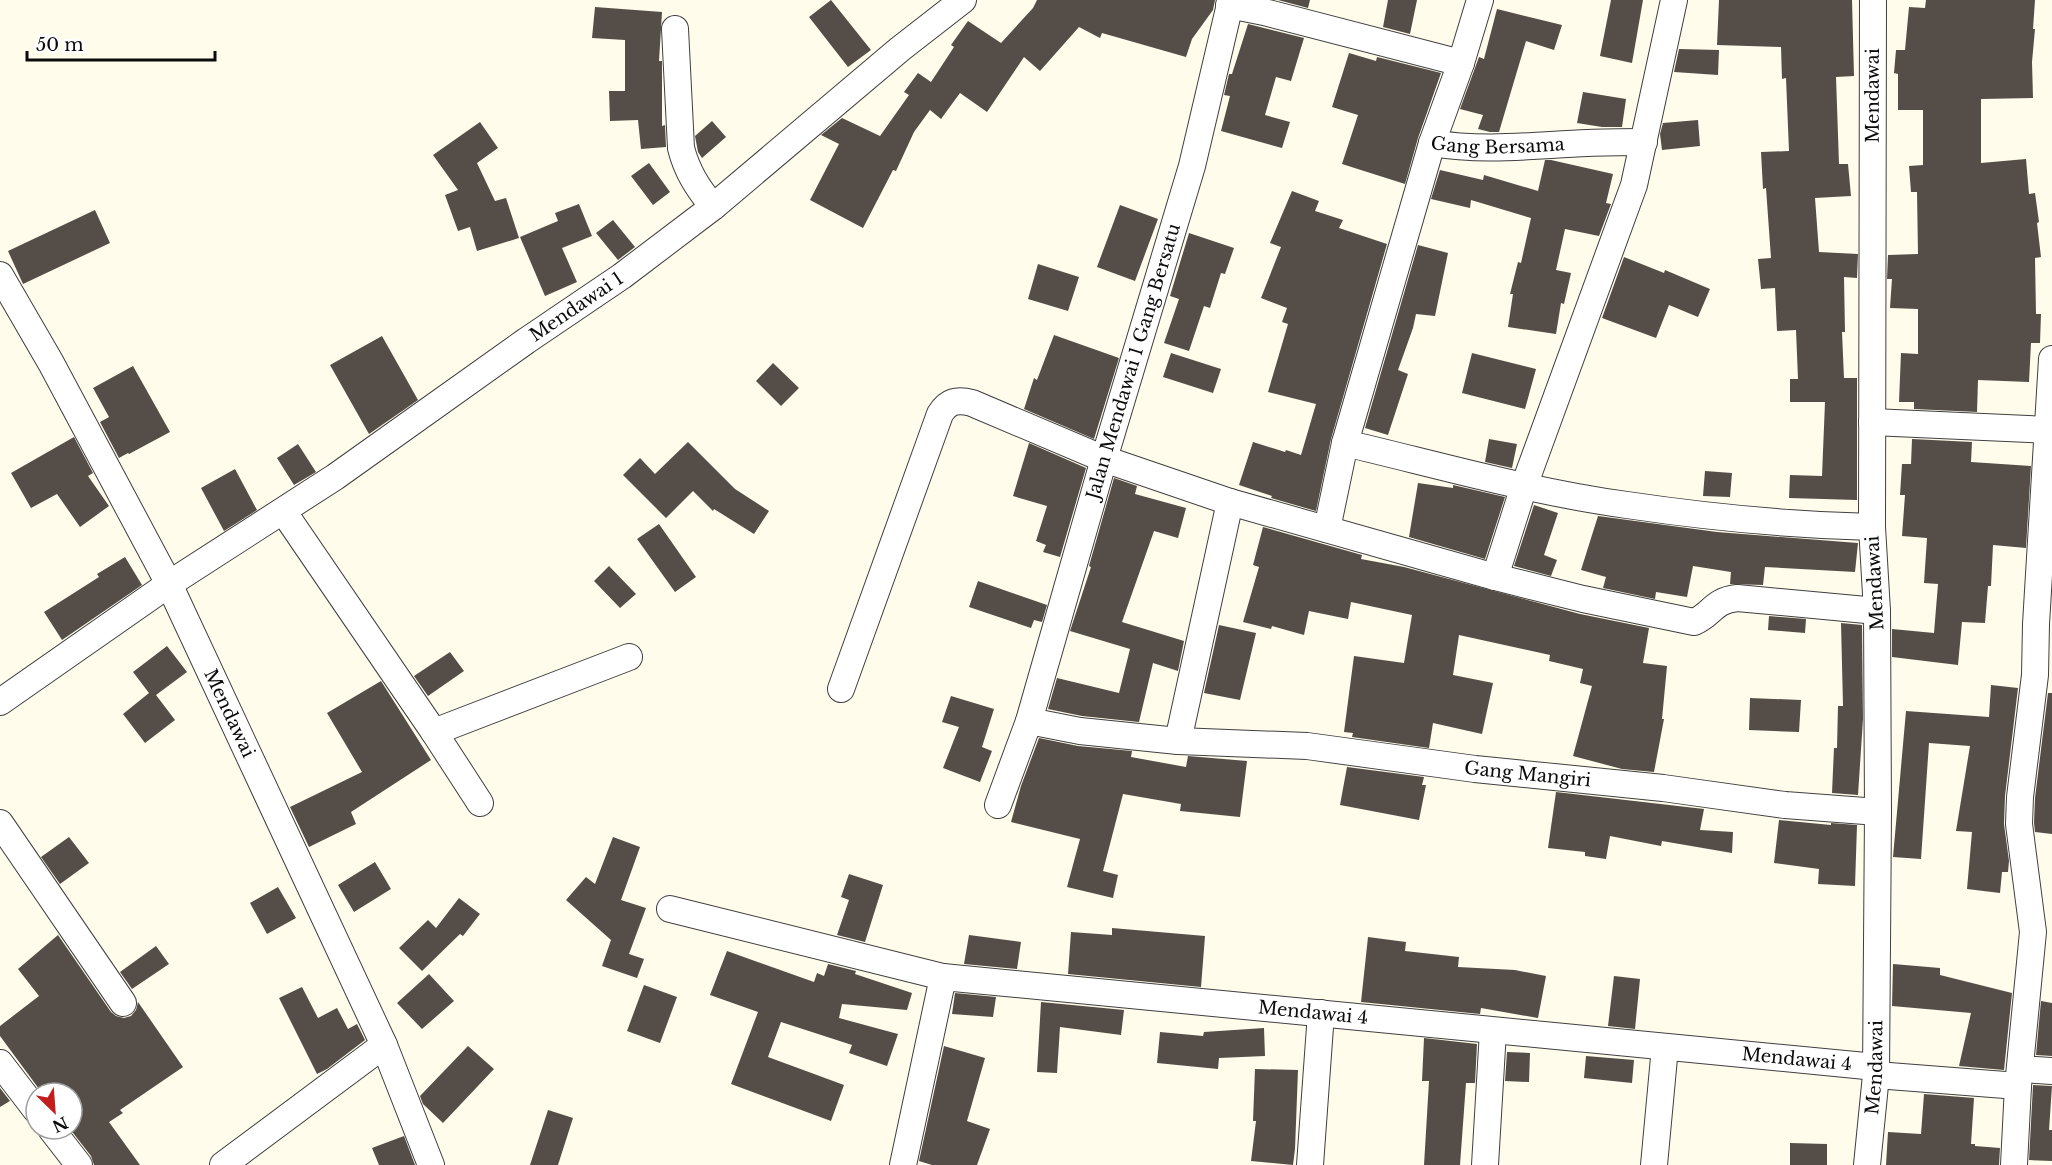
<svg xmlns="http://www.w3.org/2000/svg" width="2052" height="1165" font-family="'Libre Baskerville',serif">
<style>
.building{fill:#554e48}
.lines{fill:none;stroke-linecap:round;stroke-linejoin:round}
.street-casing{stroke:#3f3f3f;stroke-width:28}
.street{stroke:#fff;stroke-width:26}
.labels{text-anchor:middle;stroke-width:6;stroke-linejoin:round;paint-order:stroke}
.street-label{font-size:18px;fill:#0c0c0c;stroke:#fff}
</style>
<rect width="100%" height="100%" fill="#fffcec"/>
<path class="building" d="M831,0L871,50L848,67L809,17Z
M1037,0H1215L1213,10L1192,39L1186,57L1102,33L1100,38L1079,27L1040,71L1024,57L987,112L960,93L941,119L930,110L914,132L896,171L893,170L863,228L810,200L839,144L821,135L842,118L880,136L909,95L904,92L918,73L931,82L954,47L951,45L968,21L1001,43L1033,8Z
M1278,0H1310L1308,8Z
M1388,0H1417L1410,34L1383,27Z
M1611,0H1643L1632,63L1600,56Z
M1719,0H1852L1854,76L1836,77L1839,164H1848L1851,196L1815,198L1819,252L1858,254L1857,278L1844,277L1845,332H1842L1844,378H1857V500L1789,498L1790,475L1822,476L1825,402H1790V379H1798L1796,330L1777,331L1775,288L1761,289L1758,259L1771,258L1766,188L1763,189L1761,152L1789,151L1786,78L1782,79L1781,47L1717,45Z
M1926,0H2035L2033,29H2035L2032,62L2033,98L1981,99V163L2026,159L2029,194L2035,193L2039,222L2037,223L2041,257L2035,258L2036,314H2041L2040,343H2031L2029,382L1978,380L1977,412L1914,409V402H1899L1901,353L1918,354V309L1890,308L1892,279H1887L1888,255L1918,254L1917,192H1911L1909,166L1923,165V110H1898V74L1894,73L1896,50H1905L1909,7L1925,8Z
M595,7L662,12L659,61H662V126L665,125L666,147L641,149L638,120L610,121L609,91H625V40L592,38Z
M1497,9L1562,25L1554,50L1526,41L1499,132H1490L1478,129L1483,115L1460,109L1479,57L1484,59Z
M1248,24L1304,38L1291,81L1276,77L1265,115L1290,122L1282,148L1221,131L1230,96L1224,95L1229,74H1232Z
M1679,49L1719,50L1718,75L1674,72Z
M1349,53L1376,61L1377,57L1441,73L1418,138L1405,184L1342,164L1358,115L1332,107Z
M1583,92L1626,99L1622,127H1602L1577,123Z
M1698,120L1700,146L1662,150L1660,134L1663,123Z
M712,121L726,137L702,158L698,152L695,136Z
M480,122L498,148L477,163L495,201L506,198L519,238L477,251L470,227L458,231L445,195L458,190L433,155Z
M1545,160H1551L1613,174L1606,203L1611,204L1599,236L1565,229L1556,270L1571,273L1564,304L1561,303L1556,334L1508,327L1513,294H1510L1518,262L1521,263L1531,218L1471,200L1470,208L1431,199L1440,170L1483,180L1484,175L1538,191Z
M649,163L670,192L653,205L631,176Z
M1292,191L1319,201L1315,211L1343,220L1339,228L1387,244L1331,439L1316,511L1271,498L1272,496L1239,485L1253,442L1285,452L1286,450L1301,455L1316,404L1268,392L1288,324L1282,322L1287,308L1261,298L1281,247L1270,243Z
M579,204L592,236L562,248L577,282L545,296L520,237L558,221L555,213Z
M1120,205L1158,219L1135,281L1097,267Z
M95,210L110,243L23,284L8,251Z
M613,220L635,247L618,260L596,233Z
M1189,233L1234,248L1225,274L1221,273L1210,308L1204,306L1189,351L1164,343L1179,299L1170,296Z
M1418,245L1448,253L1435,316L1416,314L1413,328L1398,370L1408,374L1388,435L1365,428Z
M1624,257L1664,273L1665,270L1710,289L1698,317L1669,305L1656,338L1602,318Z
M1038,264L1079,277L1068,311L1028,299Z
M1054,335L1119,358L1094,439L1024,409L1034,378L1037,380Z
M382,336L418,400L369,434L330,365Z
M1171,353L1221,369L1213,393L1163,377Z
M1472,353L1536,369L1525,409L1462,393Z
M773,363L799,388L781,406L756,381Z
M133,366L170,432L129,454L128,453L119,458L100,422L109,417L93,388Z
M74,437L93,473L88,476L109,506L80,527L57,494L31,508L11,473Z
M1489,439L1517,444L1512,468L1485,462Z
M1912,439L1972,442L1971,462L2031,466L2026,548L1993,545L1991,586H1988L1985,623L1962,622L1958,665L1892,657V629L1934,633L1938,584L1924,583L1927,538L1902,536L1905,495H1900L1902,464H1911Z
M688,442L735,489L769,511L754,534L714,509L713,511L693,491L666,518L623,475L640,458L655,474Z
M1029,443L1086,468L1060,557L1043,552L1046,545L1036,541L1047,506L1013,496Z
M298,444L316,472L294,485L277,458Z
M235,469L257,510L224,531L201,488Z
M1705,471L1732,473L1730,497L1703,496Z
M1114,478L1137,486L1135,494L1186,508L1178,538L1154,531L1122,622L1184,641L1178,671L1153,663L1139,722L1082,716L1048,709L1057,678L1119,693L1130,649L1070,631L1091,567L1089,566Z
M1418,483L1453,488V485L1505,497L1485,559L1409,537Z
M1534,505L1558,513L1544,555L1557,560L1551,576L1514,566Z
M1598,516L1717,532L1858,543L1855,572L1765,567L1763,585L1730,584L1731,572L1693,566L1687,597L1656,592L1655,599L1603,588L1606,577L1581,570Z
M659,524L696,577L675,592L637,539Z
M1263,527L1362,555L1361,559L1404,567L1580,614L1649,628L1643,663L1667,666L1662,719H1664L1654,772L1622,769L1573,756L1592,686L1580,683L1583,669L1549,661L1550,655L1459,635L1453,675L1493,683L1482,734L1433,723L1429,748L1352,737L1353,733L1344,732L1354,656L1404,663L1412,615L1351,602L1348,619L1309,611L1304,635L1272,626L1271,629L1243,622L1259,567L1253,565Z
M125,557L142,585L62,640L44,612L99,577L97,574Z
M609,566L636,594L620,608L594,581Z
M978,581L1047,605L1042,622L1034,620L1031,628L969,607Z
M1769,616L1806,619L1805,633L1768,630Z
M1841,623L1862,625L1863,719L1858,795L1832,793L1834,748H1837L1838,706H1843Z
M1219,625L1256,633L1240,700L1204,693Z
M167,646L187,672L156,695L175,720L145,743L123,714L149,693L133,672Z
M450,652L464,671L428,696L414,676Z
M381,681L431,760L351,812L356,824L309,847L290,807L362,772L327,713Z
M1991,685L2018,688L2005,796L2004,824L2009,861L2008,872H2002L2000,893L1967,889L1972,832L1956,831L1970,746L1929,743L1921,859L1893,857L1906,711L1989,717Z
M2048,693H2052V834L2035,832L2034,823L2035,798Z
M951,696L994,709L982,747L992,751L980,782L943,768L959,727L942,722Z
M1750,698L1801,700L1799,732L1749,730Z
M1039,738L1078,746L1132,751L1131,757L1186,767L1188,756L1247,761L1240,817L1180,811L1181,804L1123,794L1103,871L1118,875L1113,898L1067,887L1080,839L1011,822L1021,786Z
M1347,767L1424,777L1422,785H1426L1419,820L1340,805Z
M1556,792L1704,809L1700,830L1733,832L1732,853L1662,841L1661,846L1610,836L1606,859L1585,856V852L1548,848Z
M1779,820L1831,825V823L1857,825L1855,886L1818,884L1819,869L1774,863Z
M69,837L89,863L60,884L41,857Z
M613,837L640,847L621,900L646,908L629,954L644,959L637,978L602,966L611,940L566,900L586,877L595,884Z
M375,862L391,889L354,912L338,885Z
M849,874L883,885L865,942L837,935L849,900L841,897Z
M278,887L296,918L267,934L250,903Z
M459,898L480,914L463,936L460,934L422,971L399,948L428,920L436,928Z
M1112,928L1205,936L1201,987L1068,974L1071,932L1112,935Z
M58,935L111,1012L116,1016L124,1018L131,1016L136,1010L138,1002L183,1067L120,1110L123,1113L109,1122L140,1165H94L91,1156L70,1129H72V1093H42L0,1036V1026L39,996L18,969Z
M969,935L1021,942L1017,969L964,964Z
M1368,937L1406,942L1405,951L1459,957L1458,967L1515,970L1546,976L1538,1018L1481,1008L1480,1014L1361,1002Z
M156,946L169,964L132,989L120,972Z
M727,951L814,982L817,973L824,976L828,964L856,971L855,974L912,993L907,1010L842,1004L839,1018L898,1034L887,1066L849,1053L852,1045L781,1022L768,1057L844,1085L831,1121L731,1084L758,1012L710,995Z
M1893,964L1940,968V975L2012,993L2004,1070L1959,1066L1971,1013L1892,1006Z
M429,974L454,1001L422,1029L397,1003Z
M1614,976L1640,979L1635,1029L1608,1026Z
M644,985L677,997L660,1043L627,1031Z
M302,987L318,1018L337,1008L348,1029L357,1024L365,1040L327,1069L317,1074L279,998Z
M955,993L996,997L993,1017L952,1014Z
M2041,1001L2052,1003V1056L2036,1055Z
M1041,1002L1124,1010L1121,1035L1060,1027L1057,1073L1037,1072Z
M1264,1028L1265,1056L1219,1058L1218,1069L1157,1063L1160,1032L1203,1036L1204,1032Z
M1424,1038L1477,1044L1475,1083H1466L1460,1165H1424L1429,1081H1422Z
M468,1046L494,1069L443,1123L423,1104L420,1096Z
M944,1046L985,1058L967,1121L990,1129L977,1165H932L919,1161Z
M1507,1052L1530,1053L1529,1082L1505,1081Z
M1586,1056L1634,1060L1632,1083L1584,1078Z
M1255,1069L1298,1070L1295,1149L1293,1165L1251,1161L1256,1121H1253Z
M2033,1085L2052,1086L2049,1130H2052V1161L2029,1160Z
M0,1088L10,1101L0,1107Z
M1924,1094L1974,1098L1971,1144H1975V1146L2000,1148L1999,1165H1886L1888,1132L1921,1134Z
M548,1110L573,1118L558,1165H530Z
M404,1136L415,1165H379L372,1148Z
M1790,1143L1827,1144V1165H1790Z"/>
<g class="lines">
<defs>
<g id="street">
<path d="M1229,5L1264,12L1461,63"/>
<path d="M675,29L681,148C687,172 698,188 713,207"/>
<path id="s1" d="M1432,143C1484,152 1536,145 1588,143C1607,142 1625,142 1644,142"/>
<path id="s2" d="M0,275L51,363L169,584L384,1045L431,1165"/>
<path d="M1872,422L2049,430"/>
<path d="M1345,443C1438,465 1532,492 1627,505C1708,517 1790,525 1872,527"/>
<path d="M283,511L434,732L480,803"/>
<path d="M1327,529L1345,443L1432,143L1461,63L1480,0"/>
<path d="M1495,577L1524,486L1634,185L1674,0"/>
<path d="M841,689L940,414C948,401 957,399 972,403L1104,459L1230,502L1495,577L1583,599L1694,622C1713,614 1712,601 1737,598L1877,611"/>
<path id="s3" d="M0,702L169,584L335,477L526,341L622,276L713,207L900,49L963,0"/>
<path id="s4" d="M1029,721L1080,731L1178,741L1307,746L1475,769L1663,788L1785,805L1878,812"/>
<path d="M434,732L629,657"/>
<path d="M1178,741L1230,502"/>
<path id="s5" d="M998,805L1029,721L1104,459L1192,166L1231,0"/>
<path d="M0,823L123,1003"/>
<path d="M670,909L943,977"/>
<path d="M0,1063L36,1110"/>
<path d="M2021,1069L2052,1071"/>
<path d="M1876,1075L2018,1086"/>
<path d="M51,1129L79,1165"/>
<path d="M223,1165L384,1045"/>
<path id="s6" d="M903,1165L943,977L1876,1067"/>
<path d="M1310,1165L1321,1013"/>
<path d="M1485,1165L1493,1031"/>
<path d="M1654,1165L1665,1047"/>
<path id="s7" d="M1867,1165L1876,1075L1878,812L1877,611L1872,527L1873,0"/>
<path d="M2014,1165L2018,1086L2033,932L2019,824L2020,797L2035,675L2036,624L2052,359"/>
</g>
</defs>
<use href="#street" class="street-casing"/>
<use href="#street" class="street"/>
</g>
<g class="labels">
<g class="street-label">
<text dy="6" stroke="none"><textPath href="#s7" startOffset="1070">Mendawai</textPath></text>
<text dy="6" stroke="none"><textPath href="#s1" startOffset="66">Gang Bersama</textPath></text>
<text dy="6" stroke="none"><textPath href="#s3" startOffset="699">Mendawai 1</textPath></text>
<text dy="6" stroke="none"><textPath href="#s5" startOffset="464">Jalan Mendawai 1 Gang Bersatu</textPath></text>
<text transform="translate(1875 583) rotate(-93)" y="6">Mendawai</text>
<text dy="6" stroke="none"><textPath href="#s2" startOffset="495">Mendawai</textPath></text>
<text dy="6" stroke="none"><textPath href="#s4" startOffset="502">Gang Mangiri</textPath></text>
<text dy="6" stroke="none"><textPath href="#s6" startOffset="564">Mendawai 4</textPath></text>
<text dy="6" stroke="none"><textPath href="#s6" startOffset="1050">Mendawai 4</textPath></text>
<text dy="6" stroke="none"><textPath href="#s7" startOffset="98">Mendawai</textPath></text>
</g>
</g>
<g transform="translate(54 1111) rotate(155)"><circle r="28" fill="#ffffff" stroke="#9e9e9e" stroke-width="1.5"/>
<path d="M0-4.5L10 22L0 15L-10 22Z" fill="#c21e1e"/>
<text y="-9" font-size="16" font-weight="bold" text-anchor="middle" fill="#0c0c0c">N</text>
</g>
<path d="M27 51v9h188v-9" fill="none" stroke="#0c0c0c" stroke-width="3"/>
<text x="36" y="51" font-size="18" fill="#0c0c0c" stroke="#ffffff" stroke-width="4.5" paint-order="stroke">50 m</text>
</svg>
